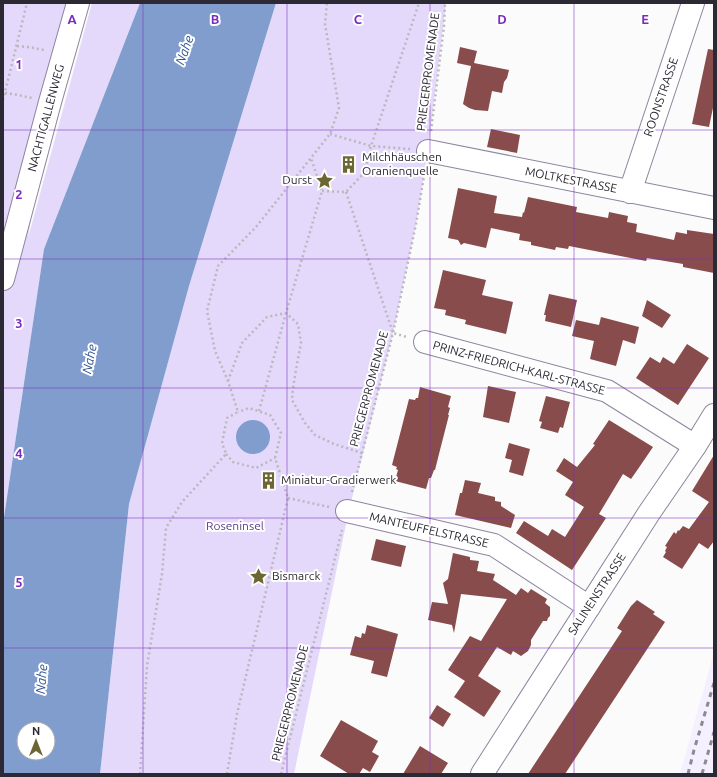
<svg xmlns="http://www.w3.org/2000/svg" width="717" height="777" font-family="Ubuntu,sans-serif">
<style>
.built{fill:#f5f0ff}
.green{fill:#e4d8fb}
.water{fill:#809dce;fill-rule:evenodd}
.building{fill:#874c4b}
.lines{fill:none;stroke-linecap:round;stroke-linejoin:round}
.minor-casing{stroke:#8e859f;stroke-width:24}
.major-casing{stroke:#8e859f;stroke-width:24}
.path{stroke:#bab8bc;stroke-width:2.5;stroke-dasharray:2 3;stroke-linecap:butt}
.minor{stroke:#fff;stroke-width:22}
.major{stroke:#fff;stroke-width:22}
.rail{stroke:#8c8a90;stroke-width:3;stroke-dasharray:5 5;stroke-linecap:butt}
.grid{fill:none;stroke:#7b2cbf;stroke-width:1;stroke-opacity:0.55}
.labels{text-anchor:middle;stroke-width:4;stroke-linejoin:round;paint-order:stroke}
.street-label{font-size:12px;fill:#2d2934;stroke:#fff}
.poi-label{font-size:12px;fill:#2d2934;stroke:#fff;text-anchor:start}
.park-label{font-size:12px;fill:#5d4184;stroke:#fff}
.water-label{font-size:13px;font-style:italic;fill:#315693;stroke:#fff}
.grid-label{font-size:13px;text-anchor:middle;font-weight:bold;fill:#7b2cbf;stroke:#fff;stroke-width:4;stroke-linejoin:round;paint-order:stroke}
</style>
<rect width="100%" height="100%" fill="#fbfbfb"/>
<path class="built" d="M714,652V769L713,774H680Z"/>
<path class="green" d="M3,3H78L50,102L28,238L92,3H140L44,249L3,524Z
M276,3H446L428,151L416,224L393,333L349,510L294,774H100L129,504L189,286Z"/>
<path class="water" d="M140,3H276L189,286L129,504L100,774H3V524L44,249ZM24,729H48V753H24Z
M236 437a17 17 0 1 1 34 0a17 17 0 1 1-34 0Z"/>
<path class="building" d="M460,47L477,51L474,63L509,70L507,78L504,82L502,93L492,91L488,111L475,110L469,108L463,104L471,66L457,63Z
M708,49L714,50V103L709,127L692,124Z
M491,129L520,135L517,153L487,147Z
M458,188L497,196L494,213L522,217L523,212L524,213L528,197L577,207L576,212L608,218L609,212L628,216L627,222L637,224L636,232L674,240L676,232L687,234V230L714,234V273L683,267V264L647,258L646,261L569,246L568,249L556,247L555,250L531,245V242L519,240L520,234L491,228L486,248L464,243L461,245L458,240L448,238Z
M443,270L486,280L482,295L513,302L506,334L465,324L466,320L445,315L446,310L434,308Z
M549,294L577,300L571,327L545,321L546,315H544Z
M647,300L671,315L662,328L642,316Z
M601,317L639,327L635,344L623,340L616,366L590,359L594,341L572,336L576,320L599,325Z
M687,344L709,358L678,405L636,378L650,357L660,363L663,357L674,364Z
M488,386L516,392L509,423L483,417Z
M420,387L451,396L448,407L450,408L448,415H449L440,450L435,470H434L431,478H429L426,489L395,481L398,470L396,469L397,467L392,465L409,399L415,400L416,398H418Z
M546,396L570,402L563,428L560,427L558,433L540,428L542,422L539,421Z
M609,420L653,447L638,469L631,479L623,474L599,514L606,518L572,570L516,533L524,521L548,536L552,529L565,537L584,507L565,495L573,482L556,471L564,458L577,467L595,445L593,444Z
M509,443L530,449L523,476L509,472L512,460L505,458Z
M714,455V541L708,549L699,543L682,569L663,557L666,552L665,551L667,547L665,546L674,532L676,534L678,530L679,531L683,526L689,529L709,502L692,491Z
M465,480L481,483L478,493L495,497V501L501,502V506L515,515L511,528L455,515L460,493H462Z
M376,539L406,546L401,567L371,560Z
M453,553L470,557V560L479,561L477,571L495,574L493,580L516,595L521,588L528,593L531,589L547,599L545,603L550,607V616L548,618L547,621H543L536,632L531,640V645L528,651L521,656L513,651L511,655L497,647L478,676L501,691L484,717L454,697L465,681L448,670L470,636L481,641L507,599L461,594L454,633L452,625L428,620L432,602L448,604L443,583L448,579Z
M637,600L655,612L653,614L665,622L565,774H528L622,631L617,628L631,606Z
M367,625L398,634L387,677L371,673L374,661L350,655L355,636L361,638L362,633L365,634Z
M437,705L451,714L443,727L429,718Z
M341,720L378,741L372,752L379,756L370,772L363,768L359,774H349L320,756Z
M420,746L448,763L441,774H403Z"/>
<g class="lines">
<defs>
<path id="minor" d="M428,151L714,208
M630,192L693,3
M3,279L50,102L78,3
M425,342L607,391L695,446
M347,511L494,545L589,607"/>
<path id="major" d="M482,774L649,513L695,446L714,415"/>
</defs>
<use href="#minor" class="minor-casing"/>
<use href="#major" class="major-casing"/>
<path class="path" d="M17,46L28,47L44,50
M5,93L18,95L32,98
M3,100L27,3
M431,131L444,26L445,3
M330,134L371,146L410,149
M322,191L346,192L364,173L371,146L419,3
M346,192L393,333L407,337
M228,381L242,343L267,317L286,313L298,324L301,343L297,364L293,388L292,400L305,423L315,435L334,444L362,453
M259,411L286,313L322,191L311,158
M226,454L233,462L256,468L275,458
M352,492L393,333L416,224L425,170
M288,498L329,507
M140,774L147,666L162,574L166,528L182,502L226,454L222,443L227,418L238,412L228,381L215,351L207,311L218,266L256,227L330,134L339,108L325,24L327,3
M227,774L237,714L288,498L275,458L281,433L270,415L249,408L238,412
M281,774L342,530"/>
<use href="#minor" class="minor"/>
<use href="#major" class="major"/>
<path class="rail" d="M688,774L694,750L714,683
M702,774L714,732"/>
</g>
<path class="grid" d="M143,3V774M287,3V774M430,3V774M574,3V774M3,130H714M3,259H714M3,388H714M3,518H714M3,648H714"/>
<defs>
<symbol id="building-bare" viewBox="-9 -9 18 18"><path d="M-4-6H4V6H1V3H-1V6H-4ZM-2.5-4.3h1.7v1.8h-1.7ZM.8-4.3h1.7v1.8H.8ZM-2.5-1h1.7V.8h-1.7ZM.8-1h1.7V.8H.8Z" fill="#6c6632" stroke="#fff" stroke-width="2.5" paint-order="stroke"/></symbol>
<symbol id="sight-bare" viewBox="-9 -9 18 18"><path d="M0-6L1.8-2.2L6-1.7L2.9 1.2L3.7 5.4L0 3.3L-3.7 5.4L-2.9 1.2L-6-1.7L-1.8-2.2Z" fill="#6c6632" stroke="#fff" stroke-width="2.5" paint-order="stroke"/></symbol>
</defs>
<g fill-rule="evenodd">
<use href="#building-bare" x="336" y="152" width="25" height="25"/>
<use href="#sight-bare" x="312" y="168" width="25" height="25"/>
<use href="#building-bare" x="256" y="468" width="25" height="25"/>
<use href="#sight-bare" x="246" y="564" width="25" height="25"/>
</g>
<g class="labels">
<g class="street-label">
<text transform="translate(428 72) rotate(-83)" y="4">PRIEGERPROMENADE</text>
<text transform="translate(661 97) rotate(-71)" y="4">ROONSTRASSE</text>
<text transform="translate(46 118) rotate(-75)" y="4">NACHTIGALLENWEG</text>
<text transform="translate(571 180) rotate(11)" y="4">MOLTKESTRASSE</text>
<text transform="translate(519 368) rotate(15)" y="4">PRINZ-FRIEDRICH-KARL-STRASSE</text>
<text transform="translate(369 389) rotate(-75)" y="4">PRIEGERPROMENADE</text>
<text transform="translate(429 530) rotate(13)" y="4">MANTEUFFELSTRASSE</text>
<text transform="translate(597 594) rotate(-57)" y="4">SALINENSTRASSE</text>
<text transform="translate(290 703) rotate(-76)" y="4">PRIEGERPROMENADE</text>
</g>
<g class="poi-label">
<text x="362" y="161">Milchhäuschen<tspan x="362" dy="14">Oranienquelle</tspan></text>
<text x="312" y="184" text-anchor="end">Durst</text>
<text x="281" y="484">Miniatur-Gradierwerk</text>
<text x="272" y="580">Bismarck</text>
</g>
<g class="park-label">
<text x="235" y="530">Roseninsel</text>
</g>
<g class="water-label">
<text transform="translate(184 50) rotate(-70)" y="5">Nahe</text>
<text transform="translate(89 359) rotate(-79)" y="5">Nahe</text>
<text transform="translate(41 679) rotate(-85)" y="5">Nahe</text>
</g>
</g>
<g class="grid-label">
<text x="72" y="24">A</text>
<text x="215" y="24">B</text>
<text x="358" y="24">C</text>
<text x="502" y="24">D</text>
<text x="645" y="24">E</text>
<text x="19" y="69">1</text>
<text x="19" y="199">2</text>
<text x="19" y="328">3</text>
<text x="19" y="458">4</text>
<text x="19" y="587">5</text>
</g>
<rect width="717" height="777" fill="none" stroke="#2d2934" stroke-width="8"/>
<g transform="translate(36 741)"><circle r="19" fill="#ffffff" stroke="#aba9ae"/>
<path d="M0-3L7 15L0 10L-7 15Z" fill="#6c6632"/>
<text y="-6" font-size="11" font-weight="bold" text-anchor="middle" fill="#2d2934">N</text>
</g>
</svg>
